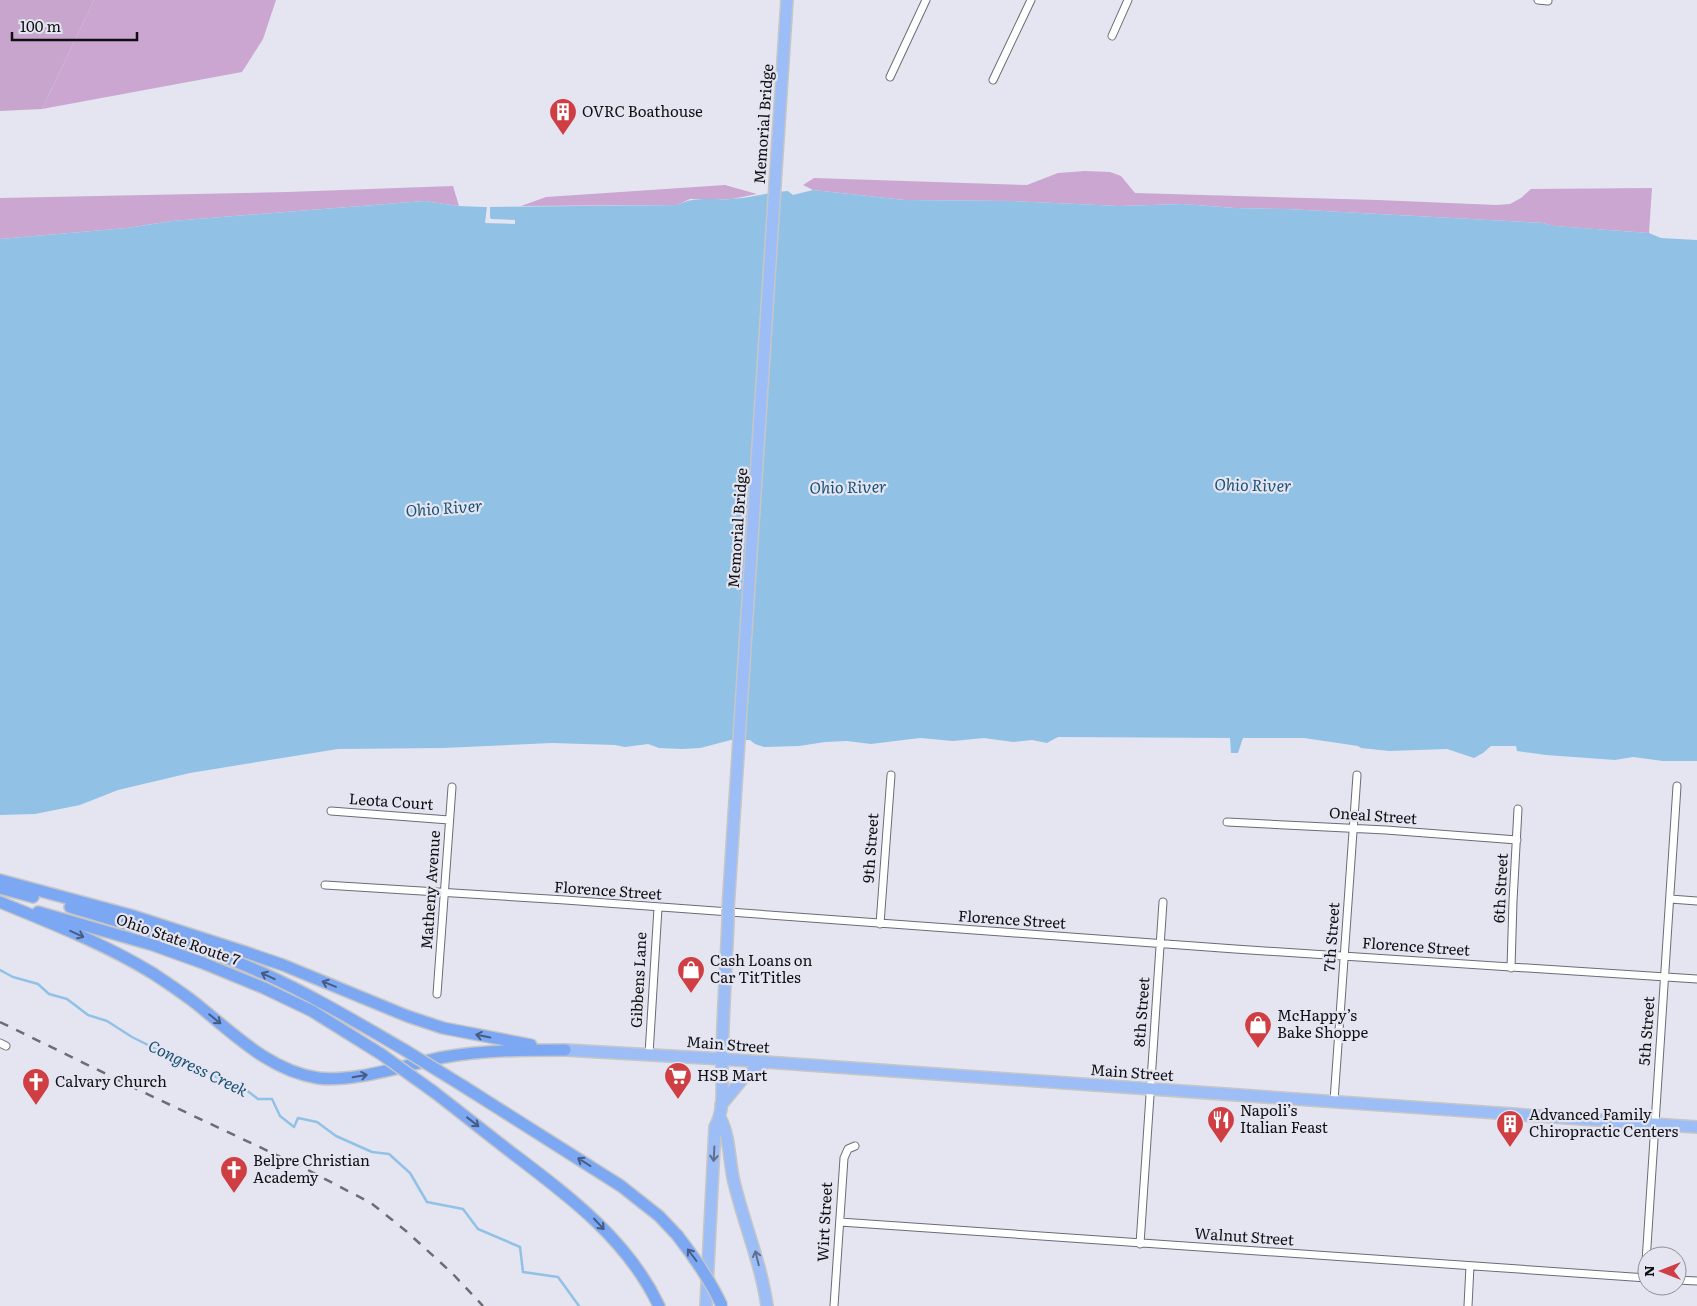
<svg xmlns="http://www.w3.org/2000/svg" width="1697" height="1306" font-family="Literata,serif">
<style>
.green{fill:#c8a5cd}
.forest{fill:#cba6d1}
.water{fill:#91c2e6}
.pier{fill:#e4e5f0}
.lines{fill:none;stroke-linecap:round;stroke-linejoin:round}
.stream{stroke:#91c2e6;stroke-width:2.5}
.minor-casing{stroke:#6a6b74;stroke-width:9}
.primary-casing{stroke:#c6c6c7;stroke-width:14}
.trunk-casing{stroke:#c6c6c7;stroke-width:14}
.minor{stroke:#fff;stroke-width:7}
.primary{stroke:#9dbdf6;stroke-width:11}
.trunk{stroke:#7ca7f3;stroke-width:11}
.rail{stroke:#6c6c73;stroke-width:2.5;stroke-dasharray:9 9;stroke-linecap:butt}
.primary-bridge-casing{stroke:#c6c6c7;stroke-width:14;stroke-linecap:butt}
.trunk-bridge-casing{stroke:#c6c6c7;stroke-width:14;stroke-linecap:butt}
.primary-bridge{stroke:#9dbdf6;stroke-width:11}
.trunk-bridge{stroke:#7ca7f3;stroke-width:11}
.oneway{stroke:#465c84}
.oneway2{stroke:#5e6f90}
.labels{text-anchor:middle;stroke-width:4.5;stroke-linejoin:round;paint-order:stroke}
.poi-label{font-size:15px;fill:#101014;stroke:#e4e5f0;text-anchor:start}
.street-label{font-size:15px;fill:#101014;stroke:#e4e5f0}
.water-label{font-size:16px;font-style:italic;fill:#195175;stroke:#e4e5f0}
</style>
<rect width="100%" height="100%" fill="#e4e5f0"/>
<path class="green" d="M0,0H94L42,109L0,111Z"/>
<path class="forest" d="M94,0H276L263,39L242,72L42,109Z
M1085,171L1110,172L1121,176L1135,193L1378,200L1496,205L1510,204L1521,198L1531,189L1652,188L1649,233L1554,226L1543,223L1287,209L1235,208L1183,204L1119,206L1012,201L905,200L813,190L803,185L814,178L1027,185L1058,173Z
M725,185L757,194L732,199H690L677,205L521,206L546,197Z
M453,186L459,206L424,201L172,221L127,228L0,239V198L287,192Z"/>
<path class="water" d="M813,190L905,200L1012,201L1119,206L1183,204L1235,208L1287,209L1543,223L1555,226L1649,233L1661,238L1697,240V761H1663L1633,757L1615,760L1546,755L1517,751L1516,746H1491L1483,753L1474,758L1447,749L1389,751L1361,748L1358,746L1304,738H1243L1238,753H1231L1230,738L1058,737L1047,743L1032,740L1013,742L984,738L953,741L920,738L871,744L847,741L825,742L799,746L764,747L755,744L750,740H731L700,748L682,749L659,748L648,744L625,747L615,745L552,743L443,748L338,749L190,773L118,790L80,805L35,814L0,815V239L127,228L172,221L424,201L459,206L483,207L677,205C695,196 711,200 731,199C750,198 769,192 788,191L793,195Z"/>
<path class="pier" d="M487,206H490V217L491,219L515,220V224L485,223Z"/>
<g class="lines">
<path class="stream" d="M0,970L13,977L38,984L49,994L67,999L88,1015L107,1021L132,1037L156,1049L177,1055L193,1068L211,1073L220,1080L241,1086L258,1099H272L280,1116L294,1127L298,1118L317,1122L336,1136L372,1152L389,1154L410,1173L427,1202L463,1209L478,1229L520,1247L523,1272L558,1277L579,1306"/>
<defs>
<path id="minor" d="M1538,0L1548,1
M1112,36L1128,0
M890,77L926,0
M993,80L1031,0
M331,811L449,820
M1227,822L1386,830L1517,840
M325,885L565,900L1235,949L1697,979
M1670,899L1697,901
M880,924L891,775
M1511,968L1513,901L1518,809
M437,994L452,787
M0,1043L6,1046
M649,1054L658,908
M1334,1101L1357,775
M840,1222L1647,1278
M1140,1244L1163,902
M1645,1277L1677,786
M1677,1280L1697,1281
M834,1306L844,1158L848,1149L855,1146
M1468,1306L1470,1266"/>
<path id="primary" d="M728,909L787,0
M565,1050L722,1059L1697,1127
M721,1105L744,1077L766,1062
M720,1118C730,1136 729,1162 734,1182C744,1224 761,1263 767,1306
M706,1306L715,1127C726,1108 721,1081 722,1059C723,1013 726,967 728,921"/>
<path id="trunk" d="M0,880L130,915L245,952L283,965L407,1016L443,1028L531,1045
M0,888L33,897
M0,902C53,924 105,944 154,974C167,983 181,992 194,1002C232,1032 269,1071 318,1078C355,1083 407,1064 445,1057C484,1050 525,1050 565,1050
M70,907C136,927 203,946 265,974C313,996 358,1023 403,1049
M38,912L153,945L203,963L264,988L312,1011L381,1054
M463,1086L621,1186L659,1216L677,1235
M434,1092C460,1112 486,1133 512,1153C569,1196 628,1240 659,1306"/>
</defs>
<use href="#minor" class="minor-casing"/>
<use href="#primary" class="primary-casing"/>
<use href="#trunk" class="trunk-casing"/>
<use href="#minor" class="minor"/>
<use href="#primary" class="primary"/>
<use href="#trunk" class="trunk"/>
<path class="rail" d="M0,1022L145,1093L304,1168L371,1203L406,1231L452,1273L483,1306"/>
<defs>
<path id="primary-bridge" d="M728,921V909"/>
<path id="trunk-bridge" d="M403,1049L463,1086
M381,1054L434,1092
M677,1235C695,1258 710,1280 722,1306"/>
</defs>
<use href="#primary-bridge" class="primary-bridge-casing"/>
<use href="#trunk-bridge" class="trunk-bridge-casing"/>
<use href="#primary-bridge" class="primary-bridge"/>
<use href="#trunk-bridge" class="trunk-bridge"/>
</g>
<defs><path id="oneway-shaft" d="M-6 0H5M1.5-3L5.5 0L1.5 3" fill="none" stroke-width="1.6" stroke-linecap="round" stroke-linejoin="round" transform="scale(1.25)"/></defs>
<g class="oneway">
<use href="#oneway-shaft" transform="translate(77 934) rotate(25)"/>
<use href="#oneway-shaft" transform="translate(268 976) rotate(-155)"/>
<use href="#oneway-shaft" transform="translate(329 984) rotate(-158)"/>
<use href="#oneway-shaft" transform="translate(215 1019) rotate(39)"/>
<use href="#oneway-shaft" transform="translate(483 1036) rotate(-169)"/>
<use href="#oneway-shaft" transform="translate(360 1076) rotate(-10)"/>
<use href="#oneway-shaft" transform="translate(473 1122) rotate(38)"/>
<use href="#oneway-shaft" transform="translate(584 1162) rotate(-148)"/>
<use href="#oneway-shaft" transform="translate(599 1224) rotate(47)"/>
<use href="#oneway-shaft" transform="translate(692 1255) rotate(-127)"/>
</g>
<g class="oneway2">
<use href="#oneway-shaft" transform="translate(714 1154) rotate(93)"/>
<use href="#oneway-shaft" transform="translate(757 1258) rotate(-104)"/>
</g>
<defs>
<symbol id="building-pin" viewBox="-11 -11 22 30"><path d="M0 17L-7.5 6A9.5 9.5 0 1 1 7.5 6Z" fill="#ce3e43" stroke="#e4e5f0"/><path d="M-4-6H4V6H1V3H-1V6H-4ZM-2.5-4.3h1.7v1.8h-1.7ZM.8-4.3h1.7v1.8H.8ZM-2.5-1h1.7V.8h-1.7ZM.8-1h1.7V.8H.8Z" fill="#fff"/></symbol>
<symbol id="shop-pin" viewBox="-11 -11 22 30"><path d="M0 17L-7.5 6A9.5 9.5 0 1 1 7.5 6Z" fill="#ce3e43" stroke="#e4e5f0"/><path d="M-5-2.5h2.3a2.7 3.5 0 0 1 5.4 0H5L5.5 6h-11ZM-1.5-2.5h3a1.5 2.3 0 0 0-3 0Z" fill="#fff"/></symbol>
<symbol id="supermarket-pin" viewBox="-11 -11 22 30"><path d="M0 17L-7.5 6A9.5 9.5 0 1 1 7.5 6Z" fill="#ce3e43" stroke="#e4e5f0"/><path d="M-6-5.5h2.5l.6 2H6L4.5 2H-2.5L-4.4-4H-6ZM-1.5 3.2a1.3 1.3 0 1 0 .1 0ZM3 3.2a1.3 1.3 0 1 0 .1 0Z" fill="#fff"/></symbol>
<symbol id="church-pin" viewBox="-11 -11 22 30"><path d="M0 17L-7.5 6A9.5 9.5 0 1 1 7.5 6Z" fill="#ce3e43" stroke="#e4e5f0"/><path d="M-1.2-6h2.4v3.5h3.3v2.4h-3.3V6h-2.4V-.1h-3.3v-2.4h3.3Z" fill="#fff"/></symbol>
<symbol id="restaurant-pin" viewBox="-11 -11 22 30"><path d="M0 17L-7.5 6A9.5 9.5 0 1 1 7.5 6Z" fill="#ce3e43" stroke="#e4e5f0"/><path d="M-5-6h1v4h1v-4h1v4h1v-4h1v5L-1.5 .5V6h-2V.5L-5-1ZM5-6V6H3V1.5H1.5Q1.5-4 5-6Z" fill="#fff"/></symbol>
</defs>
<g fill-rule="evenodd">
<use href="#building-pin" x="547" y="96" width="32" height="43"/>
<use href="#shop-pin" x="675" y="954" width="32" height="43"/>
<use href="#shop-pin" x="1242" y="1009" width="32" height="43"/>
<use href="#supermarket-pin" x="662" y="1060" width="32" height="43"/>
<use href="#church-pin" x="20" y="1066" width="32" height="43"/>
<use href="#restaurant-pin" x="1205" y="1104" width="32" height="43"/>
<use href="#building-pin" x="1494" y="1108" width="32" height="43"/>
<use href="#church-pin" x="218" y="1154" width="32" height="43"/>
</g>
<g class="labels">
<g class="poi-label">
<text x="582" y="117">OVRC Boathouse</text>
<text x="710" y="966">Cash Loans on<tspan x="710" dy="17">Car TitTitles</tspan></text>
<text x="1277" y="1021">McHappy’s<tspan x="1277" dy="17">Bake Shoppe</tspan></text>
<text x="697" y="1081">HSB Mart</text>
<text x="55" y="1087">Calvary Church</text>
<text x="1240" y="1116">Napoli’s<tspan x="1240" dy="17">Italian Feast</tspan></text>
<text x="1529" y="1120">Advanced Family<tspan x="1529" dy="17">Chiropractic Centers</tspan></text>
<text x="253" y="1166">Belpre Christian<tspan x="253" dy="17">Academy</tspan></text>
</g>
<g class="street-label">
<text transform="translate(764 124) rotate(-86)" y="5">Memorial Bridge</text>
<text transform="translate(738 528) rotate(-86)" y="5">Memorial Bridge</text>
<text transform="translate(391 802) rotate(4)" y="5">Leota Court</text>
<text transform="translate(1373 816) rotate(4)" y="5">Oneal Street</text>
<text transform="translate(871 848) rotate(-86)" y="5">9th Street</text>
<text transform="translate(1501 888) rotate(-87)" y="5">6th Street</text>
<text transform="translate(431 890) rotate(-86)" y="5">Matheny Avenue</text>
<text transform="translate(608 891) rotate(4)" y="5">Florence Street</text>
<text transform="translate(1012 920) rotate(4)" y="5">Florence Street</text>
<text transform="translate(1332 937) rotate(-86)" y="5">7th Street</text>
<text transform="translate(178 940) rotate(19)" y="5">Ohio State Route 7</text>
<text transform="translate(1416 947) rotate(4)" y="5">Florence Street</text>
<text transform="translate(639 980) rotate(-87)" y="5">Gibbens Lane</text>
<text transform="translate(1142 1012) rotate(-86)" y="5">8th Street</text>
<text transform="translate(1647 1031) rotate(-86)" y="5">5th Street</text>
<text transform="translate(728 1045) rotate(4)" y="5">Main Street</text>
<text transform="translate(1132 1073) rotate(4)" y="5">Main Street</text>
<text transform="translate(825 1222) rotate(-87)" y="5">Wirt Street</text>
<text transform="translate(1244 1237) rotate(4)" y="5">Walnut Street</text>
</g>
<g class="water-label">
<text transform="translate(1253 485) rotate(1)" y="6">Ohio River</text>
<text transform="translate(848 487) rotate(-1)" y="6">Ohio River</text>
<text transform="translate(444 508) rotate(-4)" y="6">Ohio River</text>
<text transform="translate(198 1068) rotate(26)" y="6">Congress Creek</text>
</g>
</g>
<g transform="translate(1662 1271) rotate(270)"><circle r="24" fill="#e4e5f0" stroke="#8f9098"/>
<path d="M0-4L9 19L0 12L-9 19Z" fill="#ce3e43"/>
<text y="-8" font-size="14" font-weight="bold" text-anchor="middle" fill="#101014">N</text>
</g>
<path d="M12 32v8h125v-8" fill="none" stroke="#101014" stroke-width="2.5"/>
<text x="20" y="32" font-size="15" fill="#101014" stroke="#e4e5f0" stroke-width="4" paint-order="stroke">100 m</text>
</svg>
